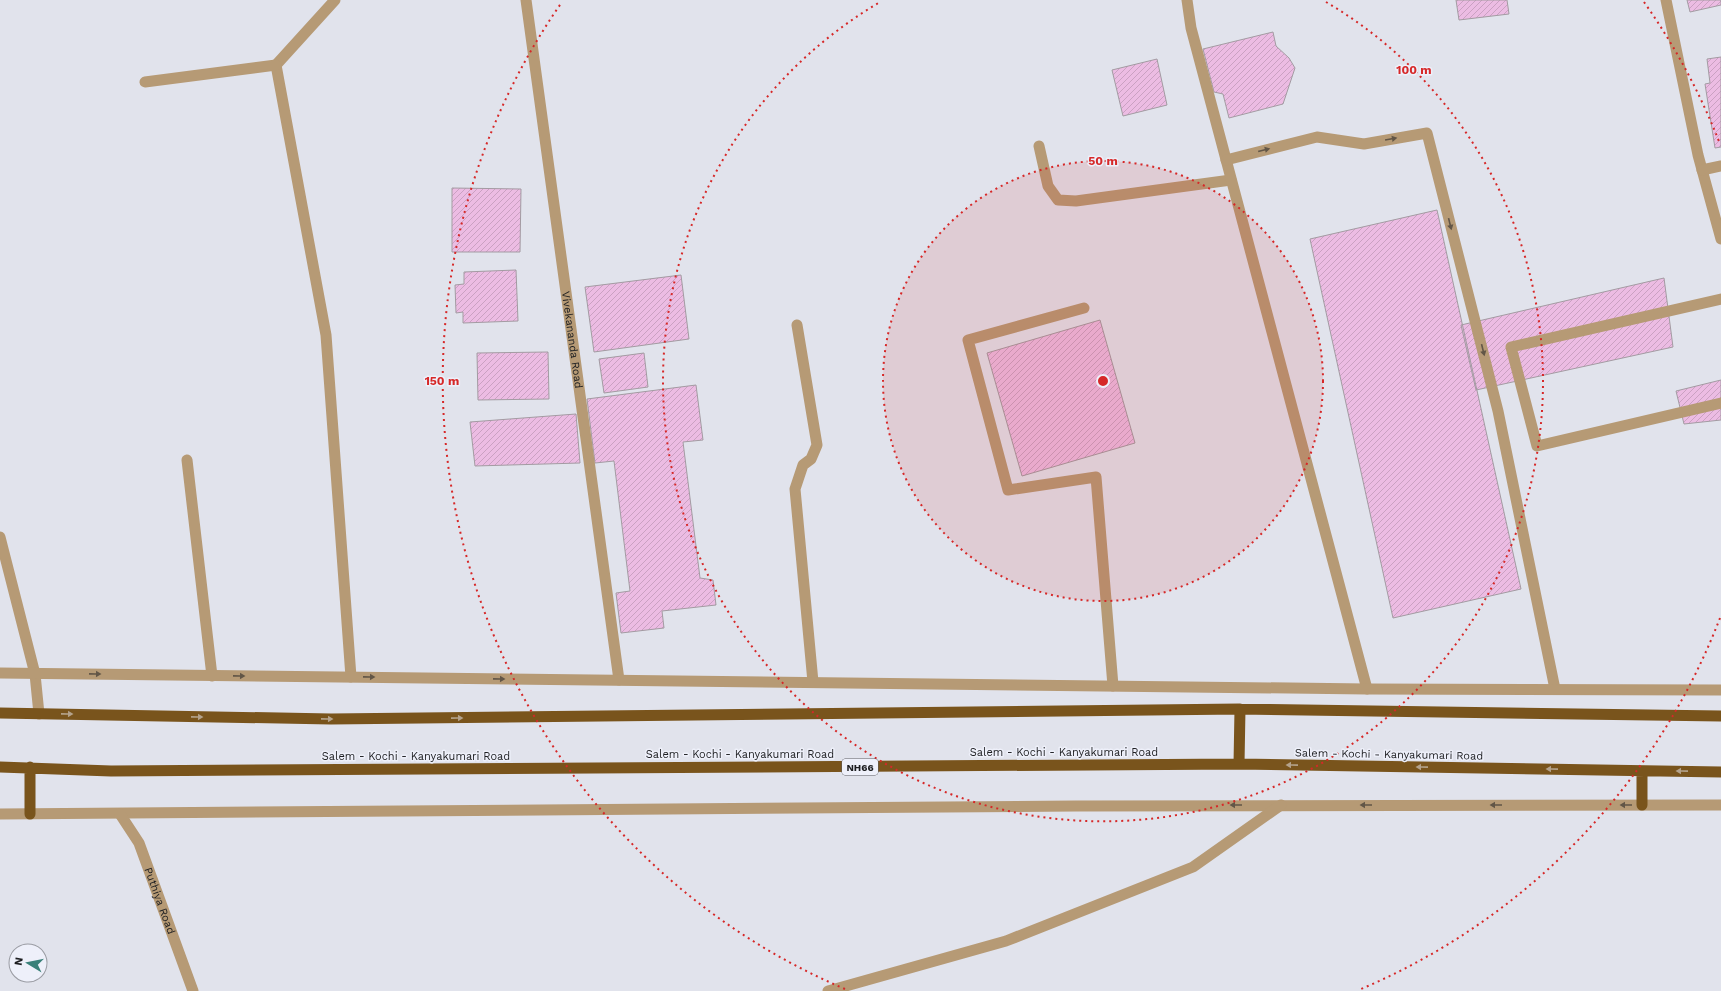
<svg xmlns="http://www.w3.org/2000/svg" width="1721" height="991" font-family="'Work Sans',sans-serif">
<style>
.building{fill:url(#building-hatch);stroke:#a39ba2}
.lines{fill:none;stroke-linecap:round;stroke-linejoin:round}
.service{stroke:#b69a75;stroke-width:11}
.minor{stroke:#b69a75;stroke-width:11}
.tertiary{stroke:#b69a75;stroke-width:11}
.trunk{stroke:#79541c;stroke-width:11}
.oneway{fill:#625647}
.oneway2{fill:#b4a28b}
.ring{fill:none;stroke:#d62828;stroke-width:2;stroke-dasharray:2 4}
.labels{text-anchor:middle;stroke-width:3;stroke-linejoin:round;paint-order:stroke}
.shield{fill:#eef0fa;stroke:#5c5d62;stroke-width:1}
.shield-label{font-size:10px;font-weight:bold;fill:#1d1e21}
.street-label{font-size:11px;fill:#1d1e21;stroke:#eef0fa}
.centre{fill:#d62828;stroke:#eef0fa;stroke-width:2}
.ring-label{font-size:12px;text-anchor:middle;font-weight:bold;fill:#d62828;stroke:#eef0fa;stroke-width:3;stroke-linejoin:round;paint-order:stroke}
</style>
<defs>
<pattern id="building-hatch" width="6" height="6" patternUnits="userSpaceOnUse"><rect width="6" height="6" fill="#ecbce3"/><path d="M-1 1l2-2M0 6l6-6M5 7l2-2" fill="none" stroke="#caa1c2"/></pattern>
</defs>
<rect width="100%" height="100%" fill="#e1e3ec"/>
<path class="building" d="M1456,0H1507L1509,14L1459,20Z
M1687,0H1721V5L1690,12Z
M1273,32L1276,46L1289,58L1295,68L1283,104L1229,118L1223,94L1214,92L1203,49Z
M1721,57V147L1715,148L1705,84L1710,83L1707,59Z
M1157,59L1167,105L1123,116L1112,70Z
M452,188L521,189L520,252H452Z
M1437,210L1521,589L1393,618L1310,239Z
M516,270L518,321L463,323V312L456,313L455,285L464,284V272Z
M681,275L689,339L594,352L585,287Z
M1664,278L1673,347L1476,390L1461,325Z
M1100,320L1135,443L1022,476L987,353Z
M548,352L549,399L478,400L477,353Z
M644,353L648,387L604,393L599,359Z
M1721,380V420L1684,424L1676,391Z
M696,385L703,440L683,442L700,578L713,580L716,605L662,611L664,628L621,633L616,593L630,591L614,461L595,463L587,399Z
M576,414L580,463L475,466L470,422Z"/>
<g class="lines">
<path class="service" d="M1039,146L1048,186L1058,200L1076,201L1231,180
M1084,308L968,340L1008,490L1096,477L1113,686"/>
<g class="minor">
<path d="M335,0L276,65L326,335L351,677"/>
<path id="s1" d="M526,0L619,680"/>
<path d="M1187,0L1191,28L1367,689"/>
<path d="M1666,0L1698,155L1721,239"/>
<path d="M145,82L276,65"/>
<path d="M1226,160L1317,137L1364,144L1427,133L1498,411L1555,689"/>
<path d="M1702,170L1721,166"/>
<path d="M1721,299L1511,347L1537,446L1721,403"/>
<path d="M797,325L817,445L811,459L803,465L795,489L813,682"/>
<path d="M187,460L212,676"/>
</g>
<g class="tertiary">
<path d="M0,537L35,674L39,714"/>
<path d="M0,673L1367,689L1721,690"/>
<path d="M0,814L1076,806L1721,805"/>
<path id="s2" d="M120,814L139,843L193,991"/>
<path d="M828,991L1006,941L1193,867L1281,805"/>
</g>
<path class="trunk" d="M0,713L331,719L1240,709L1721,716
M1239,764L1240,709
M0,767L111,771L1239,764L1721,772
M30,767V814
M1642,771V805"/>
</g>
<defs><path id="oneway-solid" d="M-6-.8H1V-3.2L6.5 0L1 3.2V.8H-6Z"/></defs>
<g class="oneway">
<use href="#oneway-solid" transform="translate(1391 139) rotate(-10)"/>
<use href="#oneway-solid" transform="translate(1264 150) rotate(-14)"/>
<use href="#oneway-solid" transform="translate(1450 224) rotate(76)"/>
<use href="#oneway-solid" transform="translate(1483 350) rotate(76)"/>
<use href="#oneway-solid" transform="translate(95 674) rotate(1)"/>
<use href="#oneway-solid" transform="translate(239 676) rotate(1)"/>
<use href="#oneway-solid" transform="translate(369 677) rotate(1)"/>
<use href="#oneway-solid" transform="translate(499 679) rotate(1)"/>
<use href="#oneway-solid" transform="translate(1236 805) rotate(180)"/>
<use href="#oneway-solid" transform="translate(1366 805) rotate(180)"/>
<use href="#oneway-solid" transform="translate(1496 805) rotate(180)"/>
<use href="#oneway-solid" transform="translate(1626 805) rotate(-180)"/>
</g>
<g class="oneway2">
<use href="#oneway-solid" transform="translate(67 714) rotate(1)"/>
<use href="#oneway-solid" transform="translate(197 717) rotate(1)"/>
<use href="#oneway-solid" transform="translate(457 718) rotate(-1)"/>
<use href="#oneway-solid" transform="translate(327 719) rotate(1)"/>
<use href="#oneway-solid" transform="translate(1292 765) rotate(-179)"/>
<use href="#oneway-solid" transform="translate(1422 767) rotate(-179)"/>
<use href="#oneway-solid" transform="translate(1552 769) rotate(-179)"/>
<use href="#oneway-solid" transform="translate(1682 771) rotate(-179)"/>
</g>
<circle cx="1103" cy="381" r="220" fill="#d62828" fill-opacity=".12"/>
<g class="ring">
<circle cx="1103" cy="381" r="220"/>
<path d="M1326 2A440 440 0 1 1 880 2"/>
<path d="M1720 618A661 661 0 0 1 1361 989M845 989A661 661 0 0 1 562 2M1644 2A661 661 0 0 1 1720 144"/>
</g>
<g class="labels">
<rect class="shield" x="842" y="759" width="36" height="16" rx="3"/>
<g class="shield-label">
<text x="860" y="771">NH66</text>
</g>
<g class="street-label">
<text dy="4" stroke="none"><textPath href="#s1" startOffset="343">Vivekananda Road</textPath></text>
<text x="1064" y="756">Salem - Kochi - Kanyakumari Road</text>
<text x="740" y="758">Salem - Kochi - Kanyakumari Road</text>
<text transform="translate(1389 754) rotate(1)" y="4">Salem - Kochi - Kanyakumari Road</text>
<text x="416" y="760">Salem - Kochi - Kanyakumari Road</text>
<text dy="4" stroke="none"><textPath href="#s2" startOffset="96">Puthiya Road</textPath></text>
</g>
</g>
<circle cx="1103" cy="381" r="6" class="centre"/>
<g class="ring-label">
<text x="1414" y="74">100 m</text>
<text x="1103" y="165">50 m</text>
<text x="442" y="385">150 m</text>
</g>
<g transform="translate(28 963) rotate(280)"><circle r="19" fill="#eef0fa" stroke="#9a9ca3"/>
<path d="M0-3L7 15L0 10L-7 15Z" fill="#398079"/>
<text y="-6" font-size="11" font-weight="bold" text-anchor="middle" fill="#1d1e21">N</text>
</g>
</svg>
